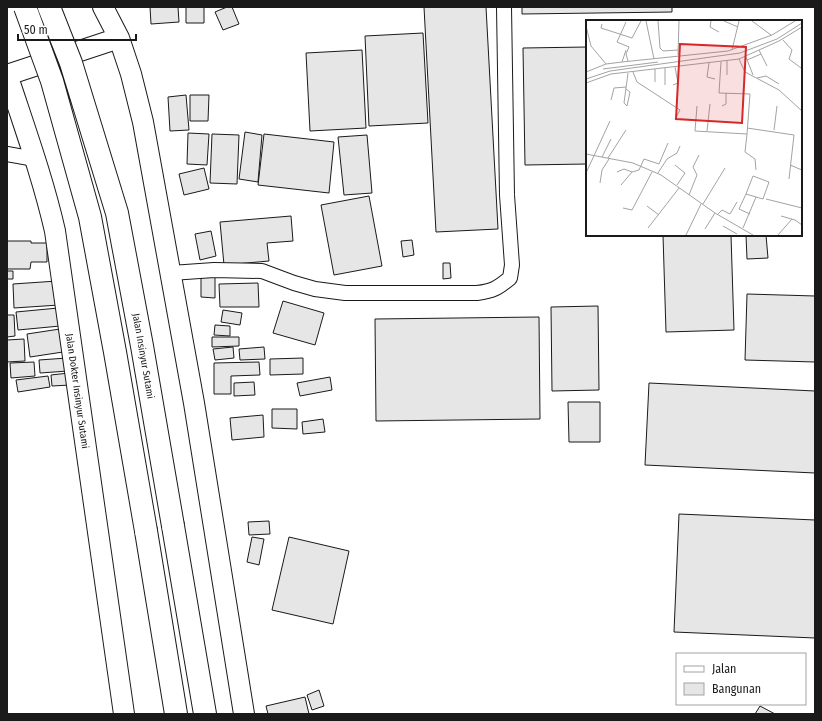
<svg xmlns="http://www.w3.org/2000/svg" width="822" height="721" font-family="'Fira Sans Condensed',sans-serif">
<style>
.building{fill:#e6e6e6;stroke:#1a1a1a}
.lines{fill:none;stroke-linecap:round;stroke-linejoin:round}
.street-casing{stroke:#1a1a1a;stroke-width:16}
.secondary-casing{stroke:#1a1a1a;stroke-width:22}
.highway-casing{stroke:#1a1a1a;stroke-width:24}
.street{stroke:#fff;stroke-width:14}
.secondary{stroke:#fff;stroke-width:20}
.highway{stroke:#fff;stroke-width:22}
.highway-bridge-casing{stroke:#1a1a1a;stroke-width:24;stroke-linecap:butt}
.highway-bridge{stroke:#fff;stroke-width:22}
.labels{text-anchor:middle;stroke-width:3;stroke-linejoin:round;paint-order:stroke}
.street-label{font-size:10px;fill:#1a1a1a;stroke:#fff}
.inset-road{fill:none;stroke:#a3a3a3;stroke-width:1}
.view{fill:#d62828;fill-opacity:0.15;stroke:#d62828;stroke-width:2}
.inset-edge{fill:none;stroke:#1a1a1a;stroke-width:2}
</style>
<rect width="100%" height="100%" fill="#fff"/>
<path class="building" d="M150,7H178L179,22L151,24Z
M186,7H204V23H186Z
M227,7H232L239,24L223,30L215,12Z
M424,7H486L498,229L436,232Z
M522,7H672V12L522,14Z
M423,33L428,123L369,126L365,36Z
M587,47V164L525,165L523,48Z
M362,50L366,128L310,131L306,53Z
M186,95L189,130L170,131L168,97Z
M190,95H209L208,121H190Z
M245,132L262,135L258,182L239,179Z
M188,133L209,134L207,165L187,164Z
M212,134L239,135L237,184L210,183Z
M264,134L334,142L329,193L258,185Z
M367,135L372,193L344,195L338,137Z
M204,168L209,189L184,195L179,174Z
M369,196L382,266L334,275L321,205Z
M291,216L293,241L267,243L269,261L224,265L220,222Z
M211,231L216,256L200,260L195,234Z
M663,235H731L734,330L666,332Z
M746,235H766L768,258L747,259Z
M412,240L414,255L403,257L401,241Z
M7,241H31V243H47V262H31L30,269H7Z
M443,263H450L451,278L443,279Z
M7,271H13V279H7Z
M201,277H215V298L201,297Z
M57,281L59,305L14,308L13,284Z
M258,283L259,307H220L219,284Z
M747,294L815,296V362L745,360Z
M283,301L324,313L315,345L273,333Z
M598,306L599,390L552,391L551,307Z
M58,308L60,326L18,330L16,312Z
M223,310L242,313L240,325L221,322Z
M7,315H14L15,336L7,337Z
M539,317L540,419L376,421L375,319Z
M215,325L230,326V336L214,335Z
M60,329L63,352L30,357L27,334Z
M212,337H239V346L212,347Z
M24,339L25,361L7,362V340Z
M233,347L234,358L215,360L213,349Z
M264,347L265,359L240,360L239,349Z
M67,358L68,371L40,373L39,360Z
M303,358V374L270,375V359Z
M34,362L35,376L11,378L10,363Z
M259,362L260,375L231,376V394H214V363Z
M69,373L70,385L52,386L51,375Z
M48,376L50,387L18,392L16,380Z
M330,377L332,390L300,396L297,383Z
M254,382L255,395L234,396V383Z
M649,383L815,391V473L645,465Z
M568,402H600V442H569Z
M272,409H297V429L272,428Z
M263,415L264,437L232,440L230,418Z
M323,419L325,432L303,434L302,422Z
M679,514L815,520V638L674,632Z
M269,521L270,534L249,535L248,522Z
M252,537L264,539L259,565L247,562Z
M289,537L349,551L333,624L272,610Z
M319,690L324,706L312,710L307,695Z
M305,697L309,714H268L266,706Z
M760,706L775,714H755Z"/>
<g class="lines">
<defs>
<path id="street" d="M7,154L35,159
M171,273L214,270L262,271L294,283L315,289L345,293H477C493,291 498,288 510,278L512,265L507,195L504,7"/>
<path id="secondary" d="M103,7L119,38L131,74L143,122L194,403L244,714
M7,74C24,126 43,178 55,231L124,714
M7,75L119,38"/>
<path id="highway" d="M173,526L205,714
M146,531L176,714"/>
</defs>
<use href="#street" class="street-casing"/>
<use href="#secondary" class="secondary-casing"/>
<use href="#highway" class="highway-casing"/>
<use href="#street" class="street"/>
<use href="#secondary" class="secondary"/>
<use href="#highway" class="highway"/>
<defs>
<path id="highway-bridge" d="M25,7L52,81L90,217L115,352L146,531
M49,7L71,63L117,213L142,346L173,526"/>
</defs>
<use href="#highway-bridge" class="highway-bridge-casing"/>
<use href="#highway-bridge" class="highway-bridge"/>
</g>
<g class="labels">
<g class="street-label">
<text transform="translate(144 356) rotate(80)" y="4">Jalan Insinyur Sutami</text>
<text transform="translate(78 391) rotate(82)" y="4">Jalan Dokter Insinyur Sutami</text>
</g>
</g>
<g transform="translate(586 20)">
<rect width="216" height="216" fill="#fff"/>
<path class="inset-road" d="M60,1L68,39M72,1L74,28L77,31L92,30M125,1L124,7L133,12M138,1L152,7M166,1L185,15M40,2L31,22L43,27L40,34L42,41M16,4L15,8L46,18L55,1M0,6L5,26L20,44M186,15L209,1M197,20L206,30L203,39L215,48M146,30L153,1M173,30L181,46M92,35L93,1M160,37L167,55M153,39L159,52L193,70L216,91M161,40L175,34M36,42L40,30M123,43L121,57L129,59M79,48V65M17,49L72,42M69,49V62M0,52L20,44L36,42L142,31L186,15M47,52L51,62L94,90L89,99M141,55V41M171,58L180,56L193,64M0,59L24,51L154,33L191,19L216,3M0,63L25,54L153,39L193,21L216,7M87,65L92,63L89,47M40,69L44,72L41,86L38,83L42,53M25,80L28,68L40,67M111,86L109,111L161,114L164,74L133,73L135,42M136,86L140,84V73M161,108L208,115L203,159M188,110L191,86M121,111L124,84M161,114L159,132L169,139L170,150M0,134L47,143L75,155L129,193L167,215M16,137L25,119M22,138L40,110M89,145L99,153L91,165M204,145L216,150M31,152L38,149L46,152M0,153L24,101M72,153L81,139L91,133L94,126M167,156L183,162L177,179L160,174ZM14,163L16,150L23,139M35,165L46,152L53,150L58,139L73,144L82,123M160,174L153,189L164,194M103,175L111,155L107,147L113,135M180,179L216,188M117,184L139,148M61,186L73,195M37,188L46,190L66,152M131,195L136,190L144,194L151,182M195,196L209,200L216,205M137,206L151,214M62,208L93,168M157,208L170,177M119,209L129,193M100,215L115,184M192,215L206,199"/>
<path class="view" d="M94,24L160,27L156,103L90,99Z"/>
<rect width="216" height="216" class="inset-edge"/>
</g>
<rect width="822" height="721" fill="none" stroke="#1a1a1a" stroke-width="16"/>
<rect x="676" y="653" width="130" height="52" fill="#ffffff" stroke="#a3a3a3"/>
<rect x="684" y="666" width="20" height="6" fill="#ffffff" stroke="#a3a3a3"/>
<text x="712" y="673" font-size="12" fill="#1a1a1a">Jalan</text>
<rect x="684" y="683" width="20" height="12" fill="#e6e6e6" stroke="#a3a3a3"/>
<text x="712" y="693" font-size="12" fill="#1a1a1a">Bangunan</text>
<path d="M18 34v6h118v-6" fill="none" stroke="#1a1a1a" stroke-width="2"/>
<text x="24" y="34" font-size="12" fill="#1a1a1a" stroke="#ffffff" stroke-width="3" paint-order="stroke">50 m</text>
</svg>
